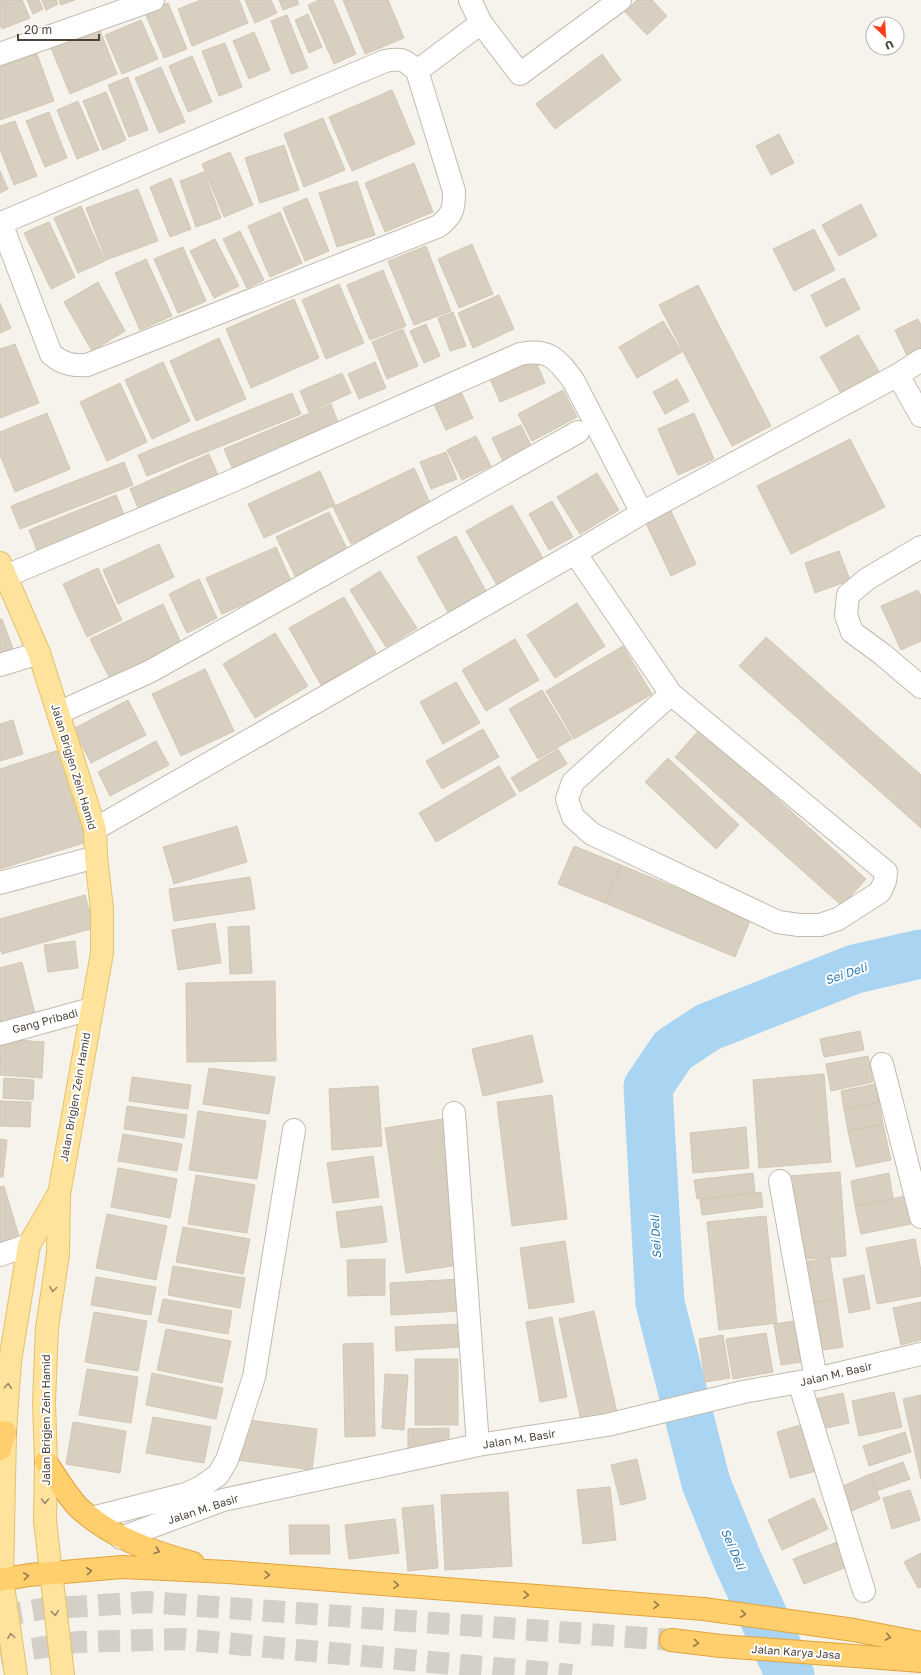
<svg xmlns="http://www.w3.org/2000/svg" width="921" height="1675" font-family="'Golos Text',sans-serif">
<style>
.lines{fill:none;stroke-linecap:round;stroke-linejoin:round}
.river{stroke:#a9d4f2;stroke-width:49}
.building{fill:#d8cfc1;stroke:#d3c7b4}
.highway-tunnel{stroke:#d4d0c8;stroke-width:22;stroke-dasharray:22 11;stroke-linecap:butt}
.minor-casing{stroke:#c2bbae;stroke-width:24}
.major-casing{stroke:#e6c16a;stroke-width:24}
.highway-casing{stroke:#e0a43c;stroke-width:24}
.minor{stroke:#fff;stroke-width:22}
.major{stroke:#ffe39c;stroke-width:22}
.highway{stroke:#ffcf6e;stroke-width:22}
.oneway{stroke:#9c8c66}
.oneway2{stroke:#937c4e}
.labels{text-anchor:middle;stroke-width:4;stroke-linejoin:round;paint-order:stroke}
.street-label{font-size:11px;fill:#4b4439;stroke:#fff}
.water-label{font-size:12px;font-style:italic;fill:#2e7ab2;stroke:#fff}
</style>
<rect width="100%" height="100%" fill="#f6f3ec"/>
<g class="lines">
<path class="river" d="M790,1675L737,1559L706,1483L660,1303L648,1087L673,1050L708,1027L855,969L921,954"/>
</g>
<path class="building" d="M0,0H22L30,18L2,29L0,25Z
M27,0H39L43,9L33,14Z
M42,0H56L58,4L46,10Z
M59,0H75L61,5Z
M201,0H239L248,23L192,46L178,9Z
M245,0H271L277,13L255,23Z
M279,0H297L299,4L283,10Z
M319,0H333L356,54L334,64L308,5Z
M343,0H388L404,38L365,54Z
M637,0H652L667,16L647,35L625,12Z
M168,3L187,49L164,58L145,13Z
M308,14L322,47L309,53L295,20Z
M287,15L308,68L291,74L271,21Z
M141,20L158,59L122,74L105,35Z
M99,28L117,74L70,94L51,48Z
M254,32L270,70L249,79L233,41Z
M225,43L242,87L219,96L202,51Z
M37,54L54,101L0,120V67Z
M602,54L621,80L555,129L536,104Z
M192,56L212,102L188,112L169,66Z
M161,67L185,122L159,133L135,78Z
M128,77L148,130L129,137L108,85Z
M392,90L415,144L352,171L329,117Z
M106,92L126,140L103,150L83,101Z
M78,101L99,150L77,159L57,110Z
M49,112L67,158L45,167L26,121Z
M323,118L345,170L304,187L284,134Z
M15,121L37,176L14,185L0,149V126Z
M779,134L794,163L771,175L756,146Z
M284,145L299,190L260,203L245,158Z
M230,152L253,205L224,217L202,164Z
M414,163L433,212L385,232L365,183Z
M0,171L8,189L0,193Z
M204,172L221,218L196,227L180,181Z
M171,178L191,229L170,237L150,187Z
M357,181L375,235L337,247L319,193Z
M138,189L158,241L106,260L86,208Z
M307,198L329,251L305,261L283,208Z
M861,204L877,236L839,256L822,225Z
M81,206L105,261L78,273L54,218Z
M280,212L302,263L270,277L248,226Z
M49,222L75,277L51,289L24,233Z
M814,229L835,270L794,291L773,249Z
M240,231L264,280L247,288L223,239Z
M215,239L239,286L214,298L190,251Z
M472,244L493,294L459,308L438,259Z
M426,246L451,311L414,325L388,261Z
M183,247L206,301L178,313L154,259Z
M146,259L172,316L140,330L115,273Z
M383,270L406,326L370,340L347,285Z
M844,278L860,309L826,327L811,295Z
M98,282L125,331L92,351L64,302Z
M339,284L364,343L326,359L302,300Z
M698,285L771,426L732,446L659,305Z
M499,295L514,329L473,348L458,313Z
M294,299L319,358L251,388L226,329Z
M0,303L11,328L0,333Z
M453,312L466,346L450,351L438,318Z
M918,319L921,325V357L910,362L895,330Z
M663,321L682,352L637,378L619,347Z
M426,324L440,356L424,363L410,331Z
M403,329L418,366L387,379L372,342Z
M858,335L884,380L846,402L820,357Z
M219,338L246,399L196,421L170,361Z
M15,344L39,403L0,418V349Z
M533,355L545,383L500,402L488,374Z
M163,362L190,421L152,439L125,380Z
M375,362L386,388L359,399L348,374Z
M342,373L351,393L309,412L300,391Z
M677,379L689,401L665,414L653,392Z
M120,383L147,442L107,461L80,402Z
M458,385L473,418L446,430L431,398Z
M563,390L577,417L532,441L518,414Z
M292,393L301,414L147,476L138,455Z
M331,404L340,428L234,472L224,449Z
M47,413L70,469L15,492L0,455V432Z
M694,413L714,459L678,475L658,429Z
M521,425L534,452L505,466L492,438Z
M476,436L491,466L462,480L447,450Z
M850,439L885,507L791,554L757,486Z
M446,452L457,479L431,489L420,462Z
M209,454L221,482L142,517L130,489Z
M124,462L133,485L20,529L11,506Z
M414,468L431,505L351,544L333,507Z
M320,471L335,505L264,538L248,504Z
M597,473L619,510L580,534L557,497Z
M116,495L125,517L38,553L29,530Z
M552,501L573,537L549,550L529,514Z
M512,505L547,565L501,592L466,531Z
M669,507L696,564L671,576L644,519Z
M329,512L348,551L295,576L276,537Z
M456,536L487,593L449,614L417,557Z
M159,544L174,577L118,604L103,570Z
M276,547L292,583L222,614L206,578Z
M839,551L850,580L815,593L805,563Z
M98,568L122,620L87,637L63,584Z
M380,571L417,628L386,647L350,590Z
M199,579L217,618L187,633L169,594Z
M918,590L921,596V641L901,650L881,606Z
M344,597L376,653L321,685L289,628Z
M577,603L605,646L555,678L527,635Z
M163,604L183,647L111,681L90,639Z
M2,619L16,657L0,662V620Z
M275,633L308,686L255,718L223,664Z
M766,637L921,775V828L739,666Z
M515,639L539,680L486,711L462,670Z
M623,646L652,694L574,739L546,691Z
M205,669L234,731L181,756L152,694Z
M456,682L480,723L443,744L420,702Z
M542,690L572,739L538,759L509,709Z
M128,700L146,735L91,763L73,729Z
M13,720L23,754L0,761V724Z
M483,729L499,757L442,789L426,761Z
M700,729L866,879L842,906L675,757Z
M156,741L169,765L110,796L98,772Z
M62,749L90,841L0,869V769Z
M558,749L567,764L520,792L511,778Z
M668,758L739,825L716,849L645,782Z
M499,766L516,795L436,842L419,813Z
M237,826L247,862L174,884L163,847Z
M574,846L621,865L605,903L558,884Z
M621,865L751,919L735,957L605,903Z
M250,877L255,909L174,921L169,889Z
M85,895L94,928L2,954L0,948V919Z
M215,923L221,963L178,970L172,930Z
M249,926L252,973L230,974L228,927Z
M75,941L78,968L48,972L44,945Z
M22,962L35,1014L0,1023V968Z
M275,981L276,1061L187,1062L186,983Z
M860,1031L864,1050L824,1057L820,1039Z
M532,1035L543,1082L483,1096L472,1049Z
M1,1039L44,1042L42,1078L0,1075Z
M868,1056L873,1082L831,1091L826,1064Z
M209,1068L275,1077L269,1114L203,1104Z
M824,1074L831,1162L759,1168L753,1080Z
M132,1077L191,1085L188,1109L129,1101Z
M4,1078L34,1080L33,1100L3,1098Z
M875,1084L879,1102L844,1109L841,1091Z
M378,1086L382,1146L332,1150L329,1089Z
M552,1095L567,1219L512,1226L497,1102Z
M0,1101L31,1102L30,1127L0,1126Z
M879,1102L883,1124L848,1131L844,1109Z
M127,1106L187,1115L184,1138L124,1129Z
M198,1111L266,1121L257,1179L189,1170Z
M443,1119L465,1264L406,1273L385,1128Z
M883,1124L891,1160L856,1167L848,1131Z
M746,1127L749,1168L693,1173L690,1133Z
M123,1134L182,1144L177,1171L118,1161Z
M0,1139L7,1140L3,1177H0Z
M373,1156L379,1197L333,1203L327,1163Z
M118,1168L177,1179L170,1218L111,1207Z
M840,1172L846,1256L796,1260L790,1176Z
M753,1173L755,1193L697,1199L694,1180Z
M889,1173L893,1198L855,1206L851,1181Z
M196,1175L255,1185L247,1233L188,1224Z
M4,1186L20,1240L0,1246V1187Z
M761,1192L763,1207L702,1215L700,1200Z
M906,1196L911,1224L861,1234L855,1206Z
M382,1206L387,1242L341,1248L336,1212Z
M107,1214L167,1226L156,1280L96,1268Z
M766,1216L777,1323L719,1330L707,1222Z
M183,1227L250,1239L243,1274L176,1262Z
M915,1239L921,1271V1296L877,1304L866,1248Z
M565,1241L574,1302L529,1309L520,1248Z
M830,1258L836,1299L810,1303L804,1262Z
M385,1259V1295L348,1296L347,1260Z
M173,1266L245,1278L240,1308L168,1295Z
M864,1275L870,1309L849,1313L843,1279Z
M96,1277L156,1287L151,1315L91,1305Z
M460,1279L461,1311L391,1315L390,1283Z
M163,1299L232,1311L228,1334L158,1322Z
M836,1299L843,1347L816,1351L810,1303Z
M921,1302V1340L901,1345L893,1308Z
M594,1311L618,1417L582,1425L559,1319Z
M94,1312L147,1321L138,1371L85,1362Z
M552,1317L567,1397L540,1402L526,1322Z
M794,1321L801,1362L781,1365L774,1324Z
M460,1324L461,1347L396,1351L395,1327Z
M166,1329L231,1341L222,1383L157,1370Z
M766,1333L773,1372L733,1379L726,1339Z
M723,1335L730,1378L705,1382L699,1339Z
M373,1343L375,1436L345,1437L343,1344Z
M415,1359H458V1425H415Z
M87,1369L138,1377L131,1423L79,1415Z
M152,1373L223,1388L216,1419L146,1405Z
M385,1374L408,1375L404,1430L382,1428Z
M894,1392L902,1427L859,1436L852,1401Z
M843,1393L849,1423L822,1429L815,1399Z
M921,1395V1479L903,1399Z
M153,1417L211,1427L204,1463L146,1453Z
M241,1419L317,1429L312,1470L236,1460Z
M73,1422L126,1431L120,1473L66,1464Z
M807,1423L820,1470L790,1478L777,1432Z
M449,1428V1449H408V1429Z
M905,1432L911,1452L869,1466L863,1446Z
M637,1459L646,1499L621,1505L611,1465Z
M903,1462L910,1479L877,1491L871,1474Z
M870,1474L880,1499L847,1513L836,1489Z
M610,1487L616,1540L583,1544L577,1490Z
M910,1490L920,1520L892,1529L883,1498Z
M508,1492L512,1566L445,1570L441,1495Z
M814,1498L828,1529L782,1550L768,1520Z
M433,1505L438,1568L408,1571L402,1508Z
M395,1519L399,1553L349,1559L345,1525Z
M289,1525H329L330,1554H290Z
M842,1540L852,1565L804,1584L793,1559Z
M921,1553V1587L918,1588L904,1562Z"/>
<g class="lines">
<path class="highway-tunnel" d="M0,1616L41,1609L146,1602L671,1640
M0,1654L77,1642L180,1639L572,1675"/>
<defs>
<path id="minor" d="M470,0L481,23
M0,54L153,0
M417,71L481,23L520,74L620,0
M0,223H1L385,61C402,58 404,59 417,71L454,191C454,210 453,214 439,226L87,365C73,366 62,364 51,354L1,223
M898,375L921,416
M921,547L867,579L848,595L846,615L852,632L882,654L921,687
M575,553L671,694L886,872L885,881L880,892L838,919L820,925H799L778,922L592,834L573,817L567,799L573,782L671,694
M6,576L232,481L520,354C549,348 557,359 573,380L642,513
M0,665L39,653
M58,713L149,672L578,432
M95,829L575,553L642,513L898,375L921,360
M0,883L96,857
M0,1034L91,1009
M882,1064L921,1217
M454,1113L478,1445
M780,1181L816,1379
M0,1255L29,1245
M799,1382L864,1591
M92,1518L186,1494L201,1487L218,1475L227,1460L254,1377L294,1130
M121,1538L223,1500L478,1445L607,1425L743,1392L816,1379L921,1354"/>
<path id="major" d="M0,563L39,653L95,829L96,857L102,909V953L59,1194L58,1254L47,1328L44,1402L46,1462L45,1521L63,1675
M16,1675L2,1579L5,1432L10,1361L29,1245L58,1195"/>
<path id="highway" d="M0,1449L5,1432
M46,1462C56,1477 66,1494 78,1507C110,1537 152,1552 193,1563
M0,1580L29,1575L122,1567L228,1572L704,1609L854,1630L921,1643
M671,1640L721,1646L921,1661"/>
</defs>
<use href="#minor" class="minor-casing"/>
<use href="#major" class="major-casing"/>
<use href="#highway" class="highway-casing"/>
<use href="#minor" class="minor"/>
<use href="#major" class="major"/>
<use href="#highway" class="highway"/>
</g>
<defs><path id="oneway-chevron" d="M-2-3.5L2.5 0L-2 3.5" fill="none" stroke-width="1.6" stroke-linecap="round" stroke-linejoin="round"/></defs>
<g class="oneway">
<use href="#oneway-chevron" transform="translate(53 1289) rotate(98)"/>
<use href="#oneway-chevron" transform="translate(8 1386) rotate(-86)"/>
<use href="#oneway-chevron" transform="translate(45 1501) rotate(91)"/>
<use href="#oneway-chevron" transform="translate(55 1613) rotate(83)"/>
<use href="#oneway-chevron" transform="translate(11 1636) rotate(-98)"/>
</g>
<g class="oneway2">
<use href="#oneway-chevron" transform="translate(157 1551) rotate(20)"/>
<use href="#oneway-chevron" transform="translate(89 1571) rotate(-6)"/>
<use href="#oneway-chevron" transform="translate(267 1575) rotate(4)"/>
<use href="#oneway-chevron" transform="translate(26 1576) rotate(-6)"/>
<use href="#oneway-chevron" transform="translate(396 1585) rotate(4)"/>
<use href="#oneway-chevron" transform="translate(526 1595) rotate(4)"/>
<use href="#oneway-chevron" transform="translate(656 1605) rotate(4)"/>
<use href="#oneway-chevron" transform="translate(743 1614) rotate(8)"/>
<use href="#oneway-chevron" transform="translate(888 1637) rotate(11)"/>
<use href="#oneway-chevron" transform="translate(696 1643) rotate(7)"/>
</g>
<g class="labels">
<g class="street-label">
<text transform="translate(74 767) rotate(73)" y="4">Jalan Brigjen Zein Hamid</text>
<text transform="translate(45 1021) rotate(-15)" y="4">Gang Pribadi</text>
<text transform="translate(75 1097) rotate(-80)" y="4">Jalan Brigjen Zein Hamid</text>
<text transform="translate(836 1374) rotate(-13)" y="4">Jalan M. Basir</text>
<text transform="translate(46 1420) rotate(-90)" y="4">Jalan Brigjen Zein Hamid</text>
<text transform="translate(519 1439) rotate(-9)" y="4">Jalan M. Basir</text>
<text transform="translate(203 1509) rotate(-18)" y="4">Jalan M. Basir</text>
<text transform="translate(796 1652) rotate(4)" y="4">Jalan Karya Jasa</text>
</g>
<g class="water-label">
<text transform="translate(846 974) rotate(-19)" y="4">Sei Deli</text>
<text transform="translate(656 1237) rotate(-93)" y="4">Sei Deli</text>
<text transform="translate(733 1549) rotate(67)" y="4">Sei Deli</text>
</g>
</g>
<g transform="translate(885 36) rotate(155)"><circle r="19" fill="#ffffff" stroke="#b7b4b0"/>
<path d="M0-3L7 15L0 10L-7 15Z" fill="#fc3f1d"/>
<text y="-6" font-size="11" font-weight="bold" text-anchor="middle" fill="#4b4439">U</text>
</g>
<path d="M18 34v6h81v-6" fill="none" stroke="#4b4439" stroke-width="2"/>
<text x="24" y="34" font-size="12" fill="#4b4439" stroke="#ffffff" stroke-width="3" paint-order="stroke">20 m</text>
</svg>
